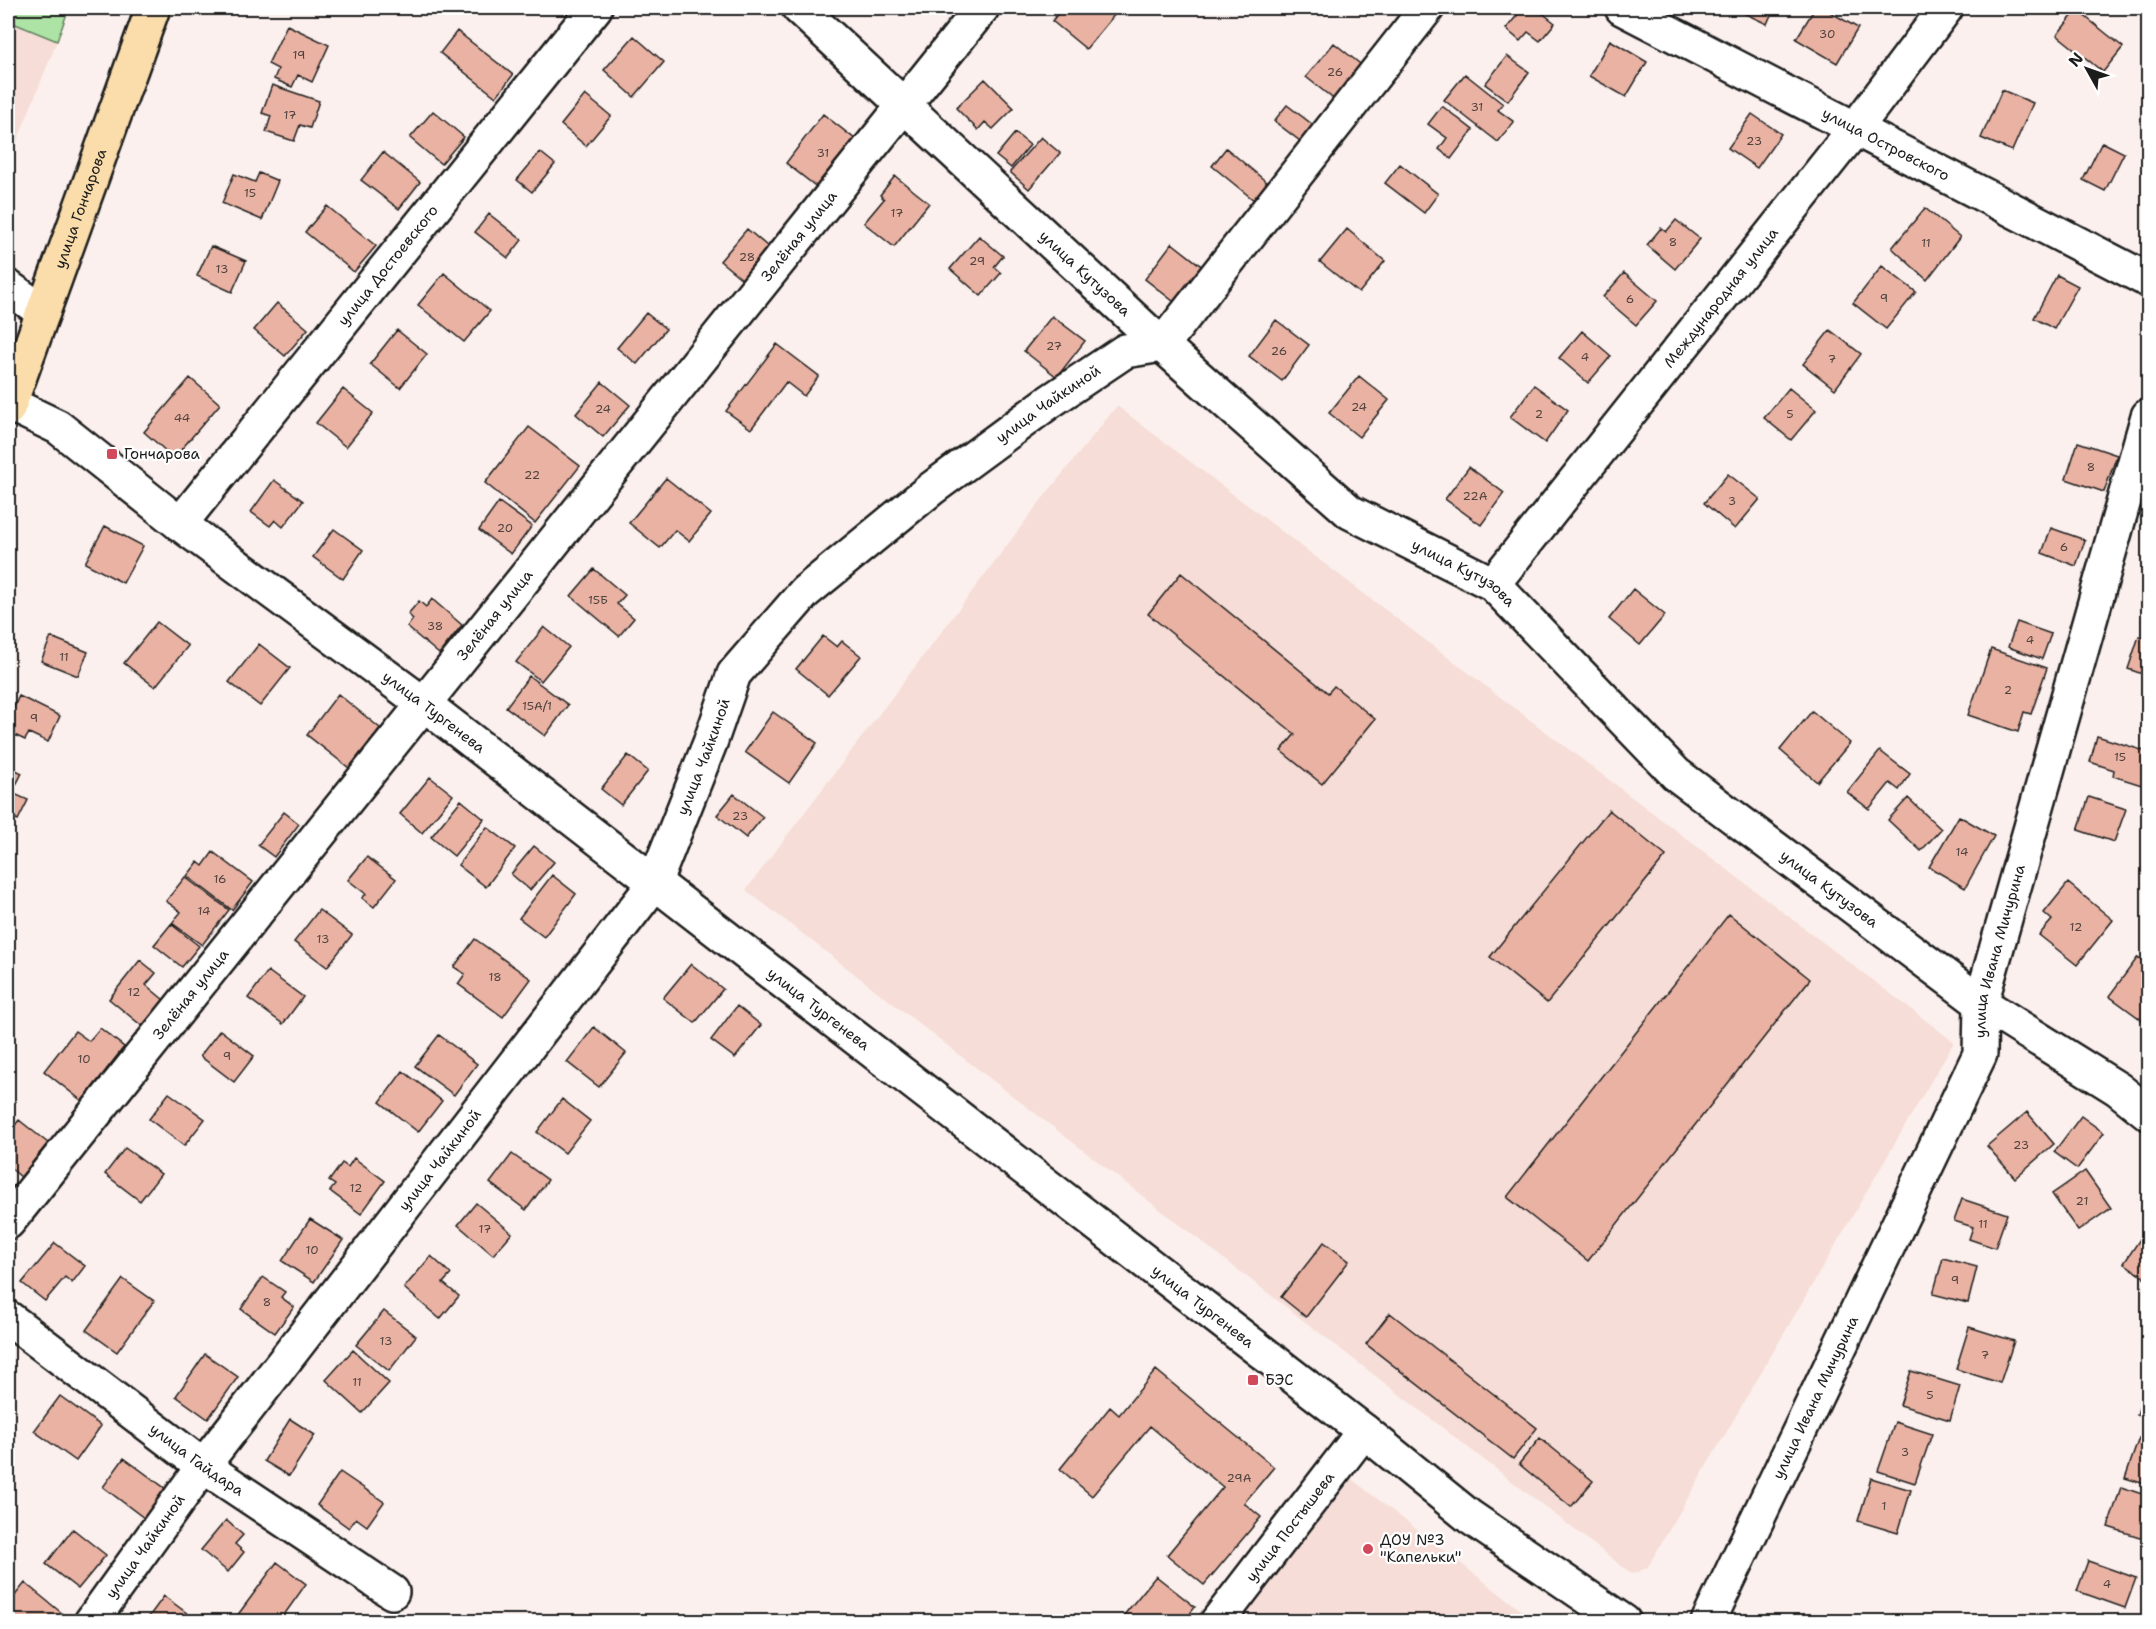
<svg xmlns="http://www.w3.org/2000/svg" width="2156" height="1629" font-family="'Shantell Sans',sans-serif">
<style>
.built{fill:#f6ddd7}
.green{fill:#ade3a5;stroke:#648060;stroke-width:1.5}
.building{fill:#eab2a3;stroke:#1c1c1c;stroke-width:1.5}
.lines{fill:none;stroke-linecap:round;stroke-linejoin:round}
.minor-casing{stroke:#1c1c1c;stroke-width:38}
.major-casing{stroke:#1c1c1c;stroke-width:38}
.minor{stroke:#fff;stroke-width:33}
.major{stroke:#fbddab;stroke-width:33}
.poi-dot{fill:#d1495b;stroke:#fff;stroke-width:2}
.labels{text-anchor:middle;stroke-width:4.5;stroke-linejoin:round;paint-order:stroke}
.number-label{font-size:12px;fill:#50423e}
.street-label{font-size:15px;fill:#1c1c1c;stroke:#fff}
.poi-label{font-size:15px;fill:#1c1c1c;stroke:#fff;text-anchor:start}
</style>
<rect width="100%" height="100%" fill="#fbf0ed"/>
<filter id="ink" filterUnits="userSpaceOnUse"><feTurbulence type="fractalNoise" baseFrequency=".0167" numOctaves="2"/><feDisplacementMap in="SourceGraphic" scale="12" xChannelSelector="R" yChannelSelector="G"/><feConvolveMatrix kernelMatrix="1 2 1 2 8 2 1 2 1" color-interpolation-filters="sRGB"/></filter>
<g filter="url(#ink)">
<path class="built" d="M8,21L57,41L8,164Z
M1117,406L1954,1042L1647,1568L1632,1574L746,890L1039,503Z
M1349,1477L1535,1621L1237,1622Z"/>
<path class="green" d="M8,8H69L57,41L8,21Z"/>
<path class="building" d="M1062,8H1120L1086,49L1052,21Z
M1523,8H1536L1555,23L1540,41L1528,32L1520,41L1506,29Z
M1733,8H1774L1767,24Z
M1815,8H1823L1858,28L1837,63L1796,39Z
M2077,10L2123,47L2103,72L2057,35Z
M287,25L329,45L312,82L298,75L292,87L274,79L278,69L268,64Z
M457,31L513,75L496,97L440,53Z
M634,36L664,62L634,97L604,70Z
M1610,40L1647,62L1626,97L1589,76Z
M1334,43L1364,67L1336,101L1306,77Z
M1507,56L1529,72L1508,101L1485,84Z
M1465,74L1503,104L1498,110L1514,122L1498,142L1444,100Z
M985,79L1014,108L993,129L985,122L978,130L956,108Z
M272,85L319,101L310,128L300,125L294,141L266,132L271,116L262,113Z
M2002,90L2033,103L2012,151L1981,138Z
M585,95L611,116L586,146L561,125Z
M1287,105L1317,128L1304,144L1274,121Z
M1442,106L1473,130L1451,159L1439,149L1447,138L1428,124Z
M433,111L464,137L441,164L410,138Z
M823,114L860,143L823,192L786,163Z
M1752,114L1781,134L1757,168L1728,148Z
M1015,133L1030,145L1011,168L996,156Z
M1041,137L1060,153L1029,189L1010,172Z
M2102,142L2124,153L2105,191L2083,180Z
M1226,148L1269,184L1255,201L1212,166Z
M383,152L420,182L399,209L361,180Z
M540,152L555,164L532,192L517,180Z
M1400,164L1438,194L1424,213L1385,183Z
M259,173L278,181L262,220L222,203L234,174L255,182Z
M895,176L929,203L894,247L864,223L884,199L880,195Z
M327,206L376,246L354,272L305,232Z
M1925,208L1960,237L1927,280L1892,248Z
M489,214L522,240L508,258L475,232Z
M1676,220L1700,239L1675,269L1647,245L1661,228L1666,232Z
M747,229L774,252L748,284L720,261Z
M1347,229L1385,261L1359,293L1320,262Z
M979,236L1003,256L994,267L1001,273L981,296L950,269Z
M1172,243L1205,269L1178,305L1145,279Z
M211,246L246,261L232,292L197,276Z
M1882,266L1916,292L1886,329L1853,303Z
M444,273L490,311L464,342L418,305Z
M1624,273L1657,301L1636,325L1603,297Z
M2057,275L2078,286L2054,329L2034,318Z
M277,303L308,329L285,356L254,330Z
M646,313L666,329L637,364L617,348Z
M1052,316L1085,341L1057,377L1024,351Z
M1276,320L1309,345L1282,381L1249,356Z
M397,330L427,354L400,388L370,364Z
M1830,330L1861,354L1835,389L1803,364Z
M1582,331L1611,356L1588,383L1559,358Z
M777,344L819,376L804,396L786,382L751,429L726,411Z
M1359,376L1389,400L1359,437L1329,413Z
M190,378L220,404L174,458L144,432Z
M602,382L630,405L603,437L576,414Z
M1534,385L1568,410L1545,443L1510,417Z
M1789,388L1816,410L1791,440L1764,418Z
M343,389L373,413L346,447L316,423Z
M529,427L580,466L535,523L485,483Z
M2078,442L2117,455L2104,492L2066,479Z
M1469,467L1504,493L1481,525L1445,499Z
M1728,474L1760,499L1735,529L1704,503Z
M666,478L711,514L689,541L675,530L660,548L629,523Z
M274,480L303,501L283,527L275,520L270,526L251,512Z
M499,502L532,526L511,554L479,530Z
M105,526L143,546L123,583L85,563Z
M2051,528L2085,540L2076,566L2042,553Z
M334,529L363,550L343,579L313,557Z
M594,569L625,595L617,604L634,618L619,636L571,596Z
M1181,573L1328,693L1334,686L1375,719L1322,784L1281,751L1295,734L1148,614Z
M1633,589L1665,615L1640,645L1609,619Z
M432,599L462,625L439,654L407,627L413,619L408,614L419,601L426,607Z
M157,622L188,646L155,687L124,663Z
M2017,622L2051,634L2042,659L2008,647Z
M544,627L569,647L541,681L516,662Z
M823,636L837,647L842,641L861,656L828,695L796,669Z
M2139,636L2148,639V676L2128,669Z
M51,637L88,652L78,676L41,661Z
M259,644L290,668L260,706L229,682Z
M1991,649L2047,668L2031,714L2024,712L2018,732L1968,715Z
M529,676L568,705L545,736L506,707Z
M338,694L380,728L349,768L307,735Z
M19,696L60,716L48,742L29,733L25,740L8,732V720Z
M1812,711L1850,743L1817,782L1780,750Z
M773,712L817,743L789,783L745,752Z
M2097,736L2148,752V787L2113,776L2114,770L2090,762Z
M1880,751L1910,774L1899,790L1890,783L1869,809L1847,792Z
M628,755L648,771L621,805L601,789Z
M8,766L22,773L12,793L28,800L18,820L8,815Z
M430,777L453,795L422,833L400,814Z
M734,794L763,817L746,838L717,815Z
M2089,797L2126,809L2114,842L2078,830Z
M1908,798L1941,829L1921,851L1888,820Z
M461,800L484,819L454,856L431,837Z
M1609,810L1666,856L1547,1003L1490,957Z
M284,812L299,824L274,857L258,845Z
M1959,816L1994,836L1965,888L1929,867Z
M487,827L515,848L486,887L458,865Z
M534,846L554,862L530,890L511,874Z
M213,852L253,882L232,910L187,876L198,862L203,866Z
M367,857L396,879L374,907L362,898L366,894L348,880Z
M552,875L576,894L544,937L519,918Z
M185,877L229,910L202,945L172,923L181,912L166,901Z
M2068,883L2113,920L2077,965L2039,935L2052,920L2044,913Z
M319,910L352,935L327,967L294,942Z
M1729,914L1810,979L1588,1261L1507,1197Z
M171,924L199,946L182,967L154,945Z
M475,939L531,979L503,1017L458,984L465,974L454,967Z
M2138,957L2148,965V1014L2143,1021L2109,996Z
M140,960L156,973L146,985L164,1000L142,1026L109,999Z
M691,964L723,989L695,1023L663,998Z
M268,971L303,997L283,1024L248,998Z
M737,1006L761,1025L735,1058L711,1040Z
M594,1027L626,1053L599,1087L567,1062Z
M100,1028L124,1047L82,1101L44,1071L75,1031L89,1041Z
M220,1030L254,1056L234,1082L200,1056Z
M439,1035L477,1064L454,1095L415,1066Z
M403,1071L442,1101L418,1132L380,1102Z
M169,1093L205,1119L184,1146L149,1119Z
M562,1099L590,1121L565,1153L537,1132Z
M2027,1112L2054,1144L2015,1178L1987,1146Z
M2081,1116L2104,1133L2077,1169L2054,1152Z
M19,1120L48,1143L21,1177L8,1166V1134Z
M125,1148L161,1174L140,1201L105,1174Z
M512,1154L548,1180L526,1210L490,1183Z
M354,1158L385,1181L361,1214L330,1191L335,1185L329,1181L342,1163L348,1167Z
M2085,1171L2111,1208L2078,1231L2052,1194Z
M1962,1199L2007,1214L1995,1248L1969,1239L1973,1227L1954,1221Z
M476,1203L512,1233L493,1255L458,1225Z
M310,1219L343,1240L314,1282L282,1261Z
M2148,1227V1280L2124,1263Z
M1324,1242L1349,1261L1306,1317L1281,1297Z
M55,1243L85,1266L72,1283L65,1277L45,1301L22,1283Z
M431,1256L451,1274L443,1283L459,1296L440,1319L404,1288Z
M1943,1258L1977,1267L1968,1303L1933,1294Z
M263,1277L285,1292L281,1297L294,1307L275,1333L241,1309Z
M123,1279L154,1301L117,1352L86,1330Z
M384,1311L416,1336L389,1371L356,1345Z
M1390,1313L1537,1428L1513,1459L1366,1344Z
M1969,1327L2014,1341L2000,1383L1956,1369Z
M353,1350L389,1383L362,1413L326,1380Z
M205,1354L238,1377L208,1419L176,1396Z
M1156,1370L1274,1467L1244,1503L1261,1517L1204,1585L1167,1555L1223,1487L1150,1426L1092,1496L1060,1469L1110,1407L1119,1415Z
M1911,1371L1960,1386L1950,1420L1900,1405Z
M2148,1379V1418L2137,1415Z
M60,1396L101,1426L76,1461L34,1431Z
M290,1419L315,1435L289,1476L264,1461Z
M1895,1422L1932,1434L1915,1483L1878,1471Z
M1540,1438L1593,1481L1571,1507L1519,1464Z
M2139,1438L2148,1441V1485L2125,1478Z
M124,1458L166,1489L144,1518L103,1487Z
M340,1472L384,1502L367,1526L356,1518L349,1528L317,1505Z
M1871,1478L1911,1490L1898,1533L1858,1521Z
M2121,1487L2148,1496L2146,1539L2108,1527Z
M226,1520L243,1535L235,1544L244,1552L228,1572L201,1550Z
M73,1529L106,1555L78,1589L46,1564Z
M2088,1561L2136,1578L2125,1608L2077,1591Z
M277,1562L306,1584L279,1622H244L237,1616Z
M1156,1576L1195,1607L1184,1622H1132L1124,1615Z
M25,1583L63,1614L56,1622H11L8,1618V1604Z
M164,1596L196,1620L195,1622H145Z
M1882,1616L1902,1622H1881Z"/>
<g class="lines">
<defs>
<g id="minor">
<path id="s1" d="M799,8L1162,345L1350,512L1493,584L1676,774L1981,1003L2118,1089L2148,1113"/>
<path id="s2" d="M1622,8L2148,280"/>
<path d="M8,287L43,312"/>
<path id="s3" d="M10,404L58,427L180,524L424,704L1364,1431L1470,1517L1624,1622"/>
<path id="s4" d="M180,524L595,8"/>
<path id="s5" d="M1493,584L1855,129L1946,8"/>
<path id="s6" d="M8,1222L982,8"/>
<path id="s7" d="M8,1318L203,1466L392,1592"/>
<path id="s8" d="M91,1622L203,1466L654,884L710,743L734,674L805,592L931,489L1049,402L1125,351L1162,345L1427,8"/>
<path id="s9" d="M1217,1622L1364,1431"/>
<path id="s10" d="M1708,1622L1980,1054L1981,1003L2148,416"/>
</g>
<g id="major">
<path id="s11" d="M8,409L153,8"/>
</g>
</defs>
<use href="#minor" class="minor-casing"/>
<use href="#major" class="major-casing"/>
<use href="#minor" class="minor"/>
<use href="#major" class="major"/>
</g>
</g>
<g class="poi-dot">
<rect x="106" y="448" width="12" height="12" rx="3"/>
<rect x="1247" y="1374" width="12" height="12" rx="3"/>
<circle cx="1368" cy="1549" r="6"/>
</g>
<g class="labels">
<g class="number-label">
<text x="1827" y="38">30</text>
<text x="299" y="59">19</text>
<text x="1335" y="76">26</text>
<text x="1477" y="111">31</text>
<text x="290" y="119">17</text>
<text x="1754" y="145">23</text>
<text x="823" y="157">31</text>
<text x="250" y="197">15</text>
<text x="897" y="217">17</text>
<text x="1673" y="246">8</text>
<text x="1926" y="247">11</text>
<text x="747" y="261">28</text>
<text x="977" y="265">29</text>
<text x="222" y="273">13</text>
<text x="1884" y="302">9</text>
<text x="1630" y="303">6</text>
<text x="1054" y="350">27</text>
<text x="1279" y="355">26</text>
<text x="1585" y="361">4</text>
<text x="1832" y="363">7</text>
<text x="1359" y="411">24</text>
<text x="603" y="413">24</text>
<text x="1539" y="418">2</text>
<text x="1790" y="418">5</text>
<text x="182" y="422">44</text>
<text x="2091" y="471">8</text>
<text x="532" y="479">22</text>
<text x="1475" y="500">22А</text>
<text x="1732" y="505">3</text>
<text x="505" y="532">20</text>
<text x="2064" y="551">6</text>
<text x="598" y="604">15Б</text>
<text x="435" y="630">38</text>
<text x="2030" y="644">4</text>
<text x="64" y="661">11</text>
<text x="2008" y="694">2</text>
<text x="537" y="710">15А/1</text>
<text x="34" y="722">9</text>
<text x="2120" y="761">15</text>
<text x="740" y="820">23</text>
<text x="1962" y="856">14</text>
<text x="220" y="883">16</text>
<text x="204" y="915">14</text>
<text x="2076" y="931">12</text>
<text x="323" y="943">13</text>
<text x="495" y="981">18</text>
<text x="134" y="996">12</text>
<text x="227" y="1060">9</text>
<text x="84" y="1063">10</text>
<text x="2021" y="1149">23</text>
<text x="356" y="1192">12</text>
<text x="2082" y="1205">21</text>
<text x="1983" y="1228">11</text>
<text x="485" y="1233">17</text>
<text x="312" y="1254">10</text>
<text x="1955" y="1284">9</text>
<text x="267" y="1306">8</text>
<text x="386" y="1345">13</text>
<text x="1985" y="1359">7</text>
<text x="357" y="1386">11</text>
<text x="1930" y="1399">5</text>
<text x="1905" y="1456">3</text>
<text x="1239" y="1482">29А</text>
<text x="1884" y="1510">1</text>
<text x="2107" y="1588">4</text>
</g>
<g class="street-label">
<text dy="5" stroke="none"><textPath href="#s2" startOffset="297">улица Островского</textPath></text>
<text dy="5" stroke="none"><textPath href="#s11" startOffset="213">улица Гончарова</textPath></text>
<text dy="5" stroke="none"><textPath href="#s6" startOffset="1264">Зелёная улица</textPath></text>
<text dy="5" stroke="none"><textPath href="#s4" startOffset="332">улица Достоевского</textPath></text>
<text dy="5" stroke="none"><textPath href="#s1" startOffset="390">улица Кутузова</textPath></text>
<text dy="5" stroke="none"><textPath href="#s5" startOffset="366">Международная улица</textPath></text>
<text dy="5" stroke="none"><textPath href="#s8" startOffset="1569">улица Чайкиной</textPath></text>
<text dy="5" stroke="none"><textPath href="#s1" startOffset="876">улица Кутузова</textPath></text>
<text dy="5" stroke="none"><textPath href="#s6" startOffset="778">Зелёная улица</textPath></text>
<text dy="5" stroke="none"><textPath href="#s3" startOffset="525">улица Тургенева</textPath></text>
<text dy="5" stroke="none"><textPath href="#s8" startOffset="1065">улица Чайкиной</textPath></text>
<text dy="5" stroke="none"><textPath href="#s1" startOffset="1362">улица Кутузова</textPath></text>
<text dy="5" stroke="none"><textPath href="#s10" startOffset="735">улица Ивана Мичурина</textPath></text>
<text dy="5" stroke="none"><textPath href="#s6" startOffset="292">Зелёная улица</textPath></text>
<text dy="5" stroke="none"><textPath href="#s3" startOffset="1011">улица Тургенева</textPath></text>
<text dy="5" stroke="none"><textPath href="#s8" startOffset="579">улица Чайкиной</textPath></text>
<text dy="5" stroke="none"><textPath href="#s3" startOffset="1497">улица Тургенева</textPath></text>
<text dy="5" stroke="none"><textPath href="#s10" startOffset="249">улица Ивана Мичурина</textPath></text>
<text dy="5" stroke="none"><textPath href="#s7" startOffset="236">улица Гайдара</textPath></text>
<text dy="5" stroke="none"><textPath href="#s9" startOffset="120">улица Постышева</textPath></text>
<text dy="5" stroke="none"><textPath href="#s8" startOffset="93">улица Чайкиной</textPath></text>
</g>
<g class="poi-label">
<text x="124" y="459">Гончарова</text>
<text x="1265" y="1385">БЭС</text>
<text x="1380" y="1545">ДОУ №3<tspan x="1380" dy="17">"Капельки"</tspan></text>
</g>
</g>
<rect width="2156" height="1629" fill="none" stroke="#fff" stroke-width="30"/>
<rect x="15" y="15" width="2126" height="1599" fill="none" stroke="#1c1c1c" stroke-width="2" filter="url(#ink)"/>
<g transform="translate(2087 69) rotate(310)" stroke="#ffffff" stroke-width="4.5" paint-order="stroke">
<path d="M0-4.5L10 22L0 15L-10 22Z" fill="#1c1c1c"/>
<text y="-9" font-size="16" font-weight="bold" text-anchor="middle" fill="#1c1c1c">N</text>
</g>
</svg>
